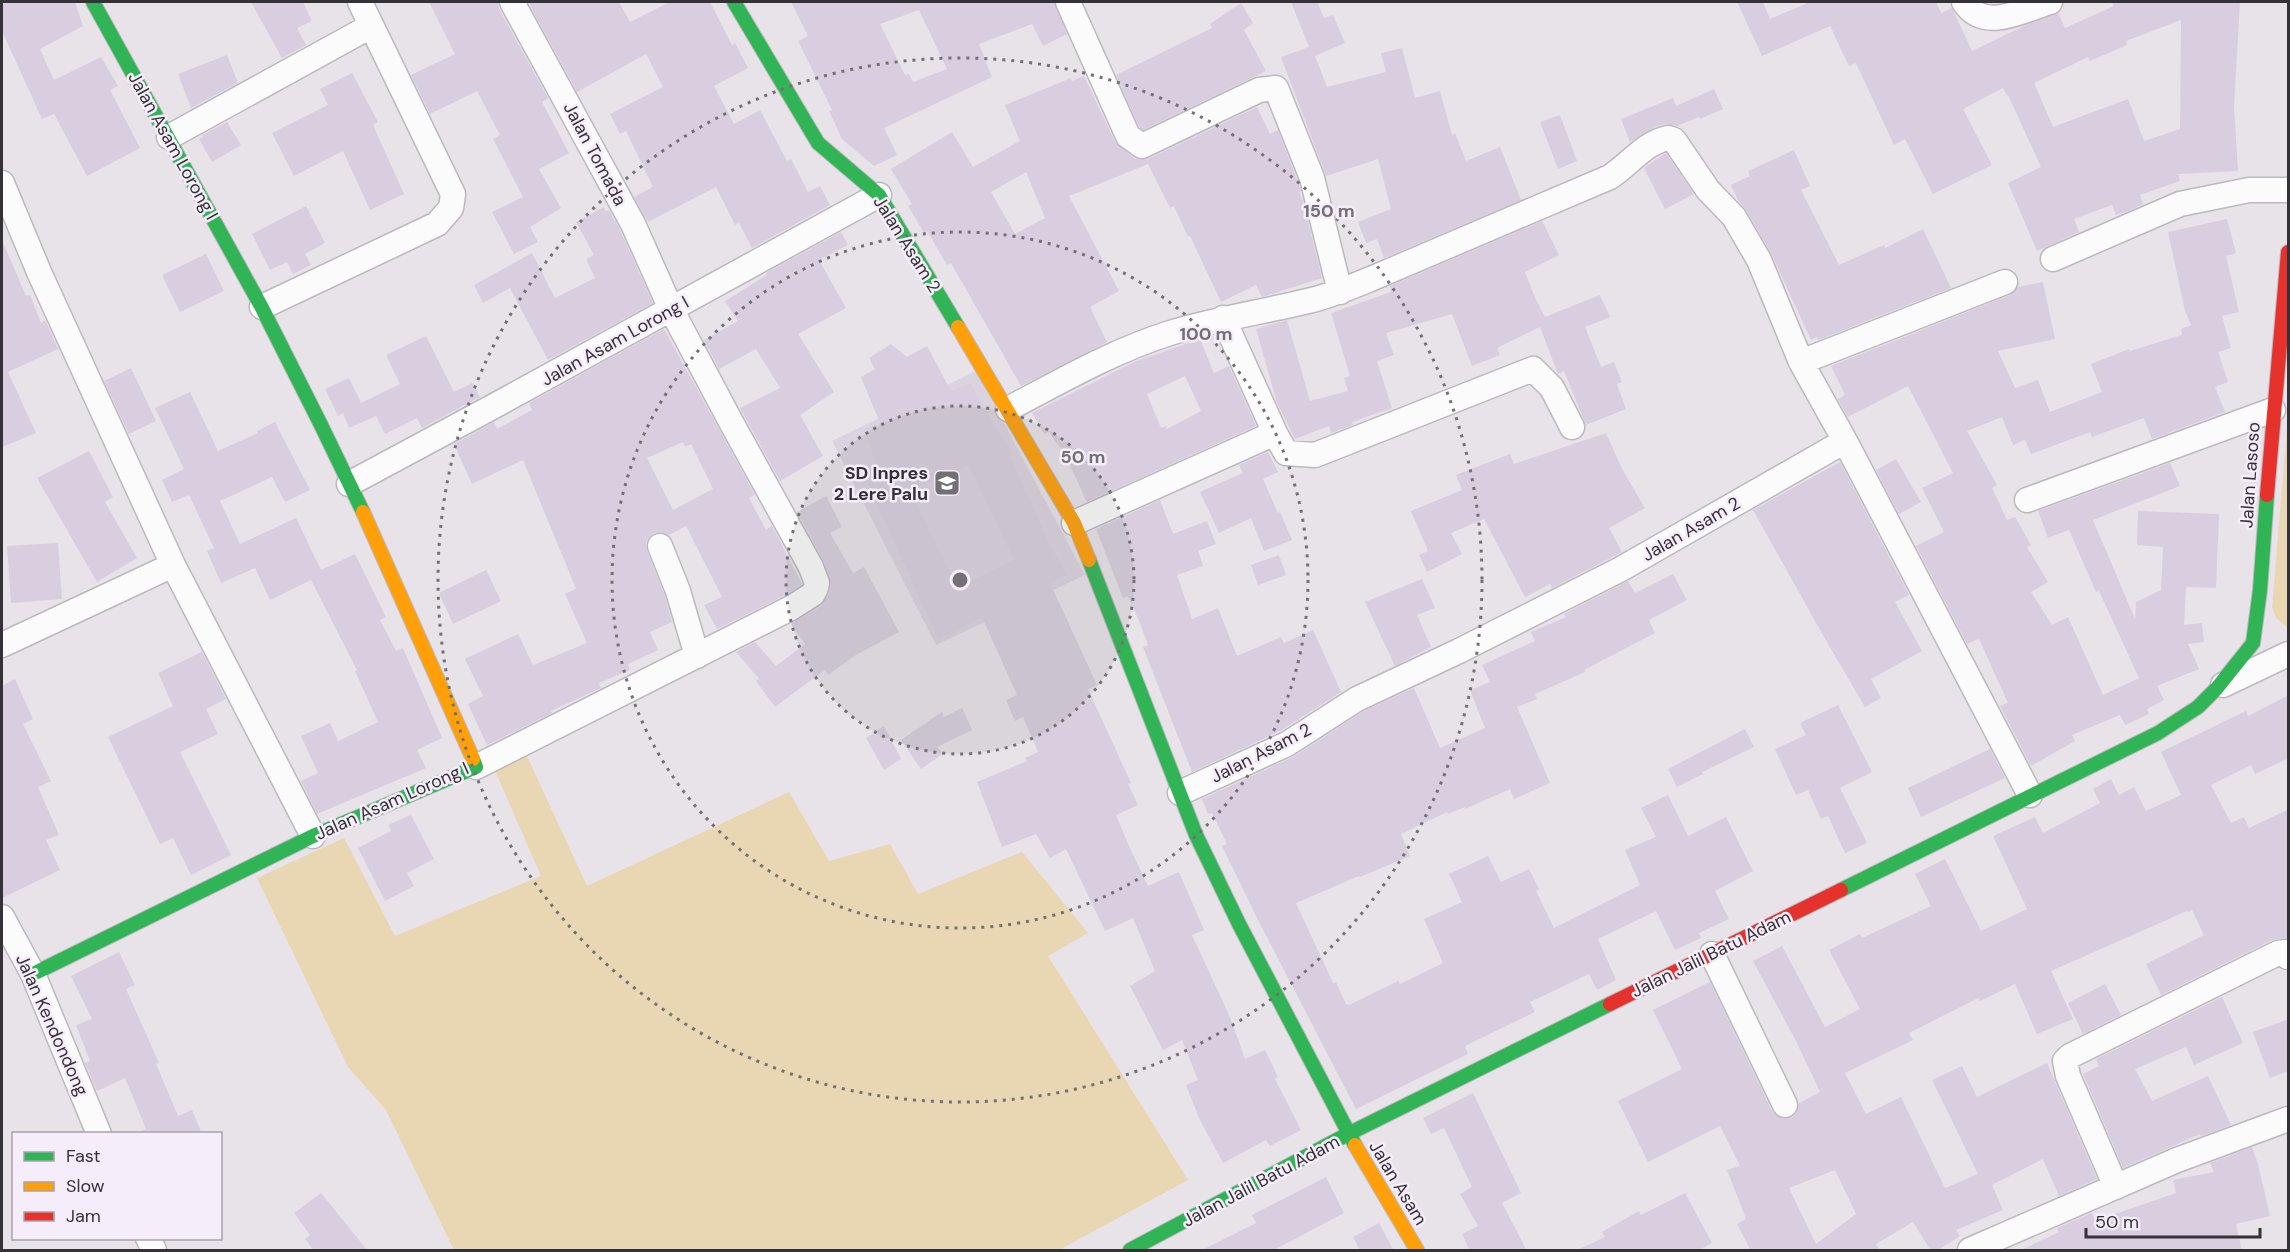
<svg xmlns="http://www.w3.org/2000/svg" width="2290" height="1252" font-family="'DM Sans',sans-serif">
<style>
.built{fill:#dbd3df}
.green{fill:#e9d6b3}
.building{fill:#d9cedf;fill-rule:evenodd}
.lines{fill:none;stroke-linecap:round;stroke-linejoin:round}
.street-casing{stroke:#bcb9be;stroke-width:27}
.fast-casing{stroke:#bcb9be;stroke-width:16}
.slow-casing{stroke:#bcb9be;stroke-width:16}
.jam-casing{stroke:#bcb9be;stroke-width:16}
.street{stroke:#fbfbfc;stroke-width:24}
.fast{stroke:#30b455;stroke-width:14}
.slow{stroke:#ff9f0a;stroke-width:14}
.jam{stroke:#e5322d;stroke-width:14}
.ring{fill:none;stroke:#737075;stroke-width:3;stroke-dasharray:3 6}
.labels{text-anchor:middle;stroke-width:5;stroke-linejoin:round;paint-order:stroke}
.street-label{font-size:18px;fill:#353237;stroke:#f5edf9}
.poi-label{font-size:18px;font-weight:bold;fill:#353237;stroke:#f5edf9;text-anchor:end}
.centre{fill:#737075;stroke:#f5edf9;stroke-width:3}
.ring-label{font-size:18px;text-anchor:middle;font-weight:bold;fill:#737075;stroke:#f5edf9;stroke-width:5;stroke-linejoin:round;paint-order:stroke}
</style>
<rect width="100%" height="100%" fill="#e7e3e9"/>
<path class="built" d="M976,371L1085,575L936,645L832,441Z"/>
<path class="green" d="M2288,417V628L2276,618L2272,608Z
M526,754L587,886L789,792L829,861L890,844L918,894L1022,852L1088,933L1048,956L1188,1180L1059,1250H454L386,1110L348,1067L257,878L344,838L395,936L541,876L493,766Z"/>
<path class="building" d="M2,2H75L83,26L40,49L54,80L101,57L118,86L110,90L140,148L87,176L54,114L42,119L2,31Z
M251,2H303L312,21L297,28L306,45L282,58Z
M429,2H498L499,9L548,98L542,102L569,153L539,169L561,208L530,227L538,242L514,254L492,212L523,197L493,139L500,135L477,91L430,114L411,75L455,54Z
M528,2H619L630,22L670,2H710L732,45L735,43L748,68L714,86L734,124L760,110L787,161L791,159L808,192L820,186L830,205L752,248L739,223L735,225L716,187L648,222L634,197L653,187L626,131L620,134L610,114L663,87L646,54L577,92Z
M791,2H1054L1067,34L1043,46L1032,24L979,44L992,77L884,128L897,155L874,166L842,139L829,111L832,110L798,41L808,36ZM919,10L947,69L913,82L909,74L905,75L880,24Z
M1291,2H1317L1324,18L1333,15L1345,43L1315,56L1327,87L1386,72L1381,53L1402,48L1415,98L1440,91L1452,135L1455,133L1466,161L1500,147L1521,200L1384,258L1377,239L1366,243L1358,222L1391,209L1378,159L1326,176L1281,57L1309,47Z
M1737,2H1763L1770,19L1810,2H1936L1941,13L1952,8L1972,51L2026,25L2058,13L2065,28L2114,6L2112,2H2240L2234,106L2238,171L2178,174L2180,181L2140,195L2143,204L2129,211L2116,215L2112,205L2074,219L2079,232L2037,251L2008,183L2041,167L2008,95L2007,96L2003,88L1963,109L1992,165L1933,194L1905,139L1894,145L1856,63L1849,66L1830,26L1762,56ZM2181,20L2180,129L2144,141L2128,99L2053,127L2034,83L2088,57L2090,61L2127,45L2126,41Z
M1241,3L1253,23L1244,30L1266,71L1143,130L1139,127L1116,75L1212,28L1210,24Z
M227,55L238,83L191,108L178,74Z
M352,73L378,122L373,125L404,194L370,210L343,151L294,176L272,133L328,105L320,89Z
M1084,76L1115,142L1134,158L1140,160L1148,159L1257,107L1270,134L1278,130L1298,182L1301,191L1299,192L1303,201L1322,278L1262,297L1256,285L1221,302L1190,236L1188,237L1174,206L1170,208L1148,164L1069,196L1119,291L1090,307L1107,342L1021,386L951,263L947,265L927,231L924,233L908,206L912,204L891,169L952,132L973,167L1020,141L1005,105L1071,78L1072,81ZM1026,172L1045,218L1015,234L991,192Z
M1714,89L1723,109L1700,119L1699,117L1677,126L1665,124L1655,127L1630,142L1621,119L1673,98L1676,106Z
M1560,115L1577,161L1558,169L1540,122Z
M227,122L241,145L212,162L199,139L203,137L202,135Z
M1794,150L1810,186L1801,190L1839,265L1884,245L1885,248L1923,229L1951,288L1818,340L1817,337L1811,340L1771,253L1746,210L1738,200L1731,185L1750,176L1748,171Z
M1666,153L1694,194L1665,209L1644,168Z
M306,206L325,243L305,254L311,265L293,274L287,262L270,270L252,234Z
M604,207L606,211L609,210L620,230L653,303L548,360L510,288L483,303L474,285L532,253L555,298L595,278L586,259L594,255L576,222Z
M2227,219L2236,253L2226,256L2239,312L2222,316L2231,348L2218,352L2228,382L2215,387L2225,412L2152,439L2144,418L2092,437L2090,432L2031,454L2025,440L2013,445L2002,417L1967,431L1997,485L1992,488L2007,520L2015,517L2031,545L2027,547L2048,582L2031,592L2052,625L2068,617L2103,695L2139,678L2099,591L2096,592L2069,530L2048,538L2038,511L2170,463L2180,486L2093,520L2135,619L2136,602L2161,590L2163,547L2137,545L2138,511L2219,514L2216,588L2186,587L2184,625L2202,623L2204,642L2188,644L2199,669L2157,686L2164,700L2147,709L2149,714L2125,725L2120,715L2072,735L2075,741L2031,766L2000,706L2008,703L1979,639L1967,644L1916,546L1944,532L1922,488L1953,473L1908,386L1848,417L1838,399L1845,395L1831,366L2010,295L2018,287L2043,282L2055,339L1998,351L2015,388L2038,380L2050,412L2102,392L2091,364L2129,349L2130,351L2182,335L2181,329L2191,325L2185,311L2168,232Z
M1542,221L1559,255L1525,272L1536,300L1545,317L1600,295L1610,317L1585,327L1601,367L1614,362L1622,382L1617,384L1626,409L1586,425L1564,371L1558,374L1540,327L1497,348L1500,355L1472,366L1452,314L1386,333L1394,355L1377,361L1392,408L1352,422L1353,425L1331,433L1329,426L1295,439L1277,403L1256,329L1287,320L1310,401L1348,391L1344,378L1350,376L1331,313L1391,292L1390,286Z
M841,232L848,245L819,260L846,308L798,334L834,392L800,415L823,456L780,481L740,408L780,388L756,349L719,369L704,340L738,321L725,301L767,275L766,273Z
M2,240L26,296L30,295L41,323L45,320L58,349L8,372L36,433L2,447Z
M206,254L224,291L180,312L162,275Z
M664,329L755,495L749,498L766,530L772,526L802,584L784,596L717,629L704,605L722,597L686,526L669,535L661,532L654,533L648,538L646,543L647,551L665,596L672,622L650,632L658,650L628,664L630,670L599,683L601,688L551,711L552,713L487,745L468,704L483,696L465,659L518,634L533,665L587,643L565,594L576,589L523,460L472,484L454,444L494,422L497,429L532,410L529,403ZM683,442L685,447L691,444L713,489L673,510L647,458Z
M426,336L454,392L472,383L480,397L422,428L417,418L385,434L376,416L349,428L343,413L338,416L325,389L349,378L361,403L400,384L386,355Z
M1200,339L1214,373L1229,366L1256,426L1087,502L1066,457L1049,432L1044,434L1032,413L1134,362ZM1185,376L1201,411L1167,429L1166,426L1161,428L1147,394Z
M891,344L907,357L927,346L951,391L970,383L1012,454L1010,456L1048,541L1067,575L1050,583L1097,685L1088,689L1131,783L1128,784L1138,805L1116,815L1129,846L1148,886L1179,872L1204,930L1192,935L1230,1017L1245,1059L1265,1050L1278,1077L1275,1079L1301,1130L1270,1146L1266,1140L1223,1163L1199,1118L1186,1085L1198,1080L1182,1040L1163,1050L1130,986L1155,971L1133,918L1105,931L1066,849L1050,858L1036,834L1002,847L977,782L1027,761L1025,758L1038,752L1023,717L1015,721L1006,700L1017,695L982,617L938,639L862,471L877,466L864,430L880,423L861,377L875,369L869,358ZM968,465L1014,560L958,588L910,490Z
M131,368L156,421L129,434L104,381Z
M190,392L218,451L258,433L257,431L275,422L310,490L285,502L272,477L220,501L240,544L296,518L321,570L355,554L386,617L380,620L396,651L403,648L442,738L417,750L426,768L317,814L301,781L318,773L301,736L330,723L338,741L378,722L355,671L357,670L311,580L270,600L255,568L221,583L207,551L214,548L189,495L172,502L162,480L184,469L155,408Z
M1606,433L1622,469L1645,508L1609,528L1622,552L1552,588L1550,584L1525,597L1484,519L1451,533L1462,554L1427,572L1419,555L1428,551L1411,511L1462,490L1456,475L1510,454L1514,464Z
M89,451L113,497L105,502L137,558L97,582L37,478Z
M1268,452L1278,472L1263,479L1278,513L1280,512L1292,540L1264,551L1251,518L1219,533L1200,492L1243,473L1239,465Z
M1896,459L1921,502L1899,514L1876,470Z
M1840,462L1909,595L1895,602L1922,651L1871,679L1881,698L1865,707L1824,637L1753,510Z
M826,496L842,527L830,533L853,573L864,567L899,632L856,655L828,675L825,670L775,707L756,681L759,679L736,652L755,642L776,666L805,644L791,624L821,606L829,594L831,585L824,562L797,512Z
M1160,500L1173,534L1207,521L1216,544L1198,551L1203,566L1177,575L1192,619L1218,608L1237,656L1281,637L1284,643L1313,630L1341,692L1280,731L1192,772L1143,647L1148,645L1139,621L1128,596L1123,598L1096,529Z
M58,543L62,599L11,603L7,546Z
M1279,555L1286,575L1258,585L1251,565Z
M486,570L501,601L453,624L439,593Z
M1673,574L1687,600L1649,620L1655,633L1584,670L1585,672L1535,694L1537,699L1517,707L1550,783L1514,799L1510,789L1465,809V807L1448,814L1447,812L1401,834L1410,856L1360,877L1359,876L1296,903L1333,983L1336,982L1346,1004L1349,1005L1398,981L1400,984L1443,963L1424,919L1462,902L1449,874L1488,856L1501,882L1529,869L1539,889L1536,891L1554,928L1640,885L1625,850L1656,837L1641,808L1668,795L1688,836L1726,817L1753,871L1715,891L1729,919L1699,933L1701,938L1675,950L1656,911L1598,939L1616,980L1597,990L1589,974L1530,1002L1535,1012L1465,1046L1468,1054L1356,1109L1256,916L1222,846L1227,844L1212,813L1208,814L1202,799L1293,757L1364,711L1414,688L1440,748L1485,728L1470,690L1490,682L1482,665L1535,641L1531,632L1566,617L1564,614L1628,581L1635,593Z
M1422,579L1435,608L1417,615L1431,647L1395,666L1365,602Z
M202,652L226,699L206,709L218,734L180,752L231,855L191,875L173,838L160,844L108,737L173,706L158,673Z
M15,679L33,719L23,724L51,781L38,787L59,835L46,840L60,870L2,898V686Z
M2289,695V758L2255,774L2251,765L2211,785L2231,823L2244,817L2249,828L2289,809V937L2272,940L2161,995L2146,964L2204,935L2192,910L2188,912L2187,911L2051,971L2073,1019L2037,1034L2015,984L1980,1001L1978,998L1909,1033L1913,1040L1845,1073L1866,1114L1901,1097L1945,1188L1978,1174L1932,1080L1962,1066L1977,1097L2047,1063L2097,1179L2059,1196L2043,1159L1992,1185L2003,1210L1956,1230L1960,1236L1937,1251H1931L1913,1222L1876,1244L1881,1251H1751L1737,1224L1746,1219L1727,1170L1740,1166L1720,1126L1648,1162L1618,1101L1682,1069L1653,1010L1710,982L1772,1111L1777,1116L1783,1119L1792,1118L1797,1112L1799,1103L1820,1092L1796,1041L1753,961L1782,946L1825,1027L1860,1009L1829,950L1860,934L1862,938L1931,906L1915,874L1945,859L1981,931L2027,909L1993,836L2035,817L2043,833L2100,803L2093,789L2111,779L2119,795L2134,787L2146,811L2181,795L2161,752L2246,711L2248,716ZM1835,1170L1856,1214L1816,1244L1789,1188Z
M1838,705L1872,772L1840,788L1867,843L1845,853L1828,816L1821,819L1808,790L1796,795L1775,749L1806,735L1800,723Z
M962,708L972,730L937,747L943,754L921,769L901,740L942,712L944,717Z
M884,726L901,759L884,770L866,738Z
M1745,729L1754,747L1702,772L1703,774L1677,787L1668,769Z
M1990,749L2005,778L1921,817L1908,788Z
M411,815L434,859L407,873L414,886L385,901L358,848L391,831L388,825Z
M119,952L135,985L126,989L159,1063L156,1064L178,1116L192,1110L202,1134H136L146,1129L125,1078L97,1091L85,1063L90,1061L76,1025L92,1019L71,976Z
M2105,984L2121,1015L2083,1034L2068,1003Z
M2222,997L2243,1043L2194,1065L2186,1047L2135,1069L2152,1101L2208,1076L2231,1125L2201,1136L2200,1134L2123,1168L2083,1074L2099,1066L2096,1059Z
M2289,1019V1071L2270,1078L2253,1032Z
M1473,1093L1521,1193L1502,1203L1527,1251H1470L1462,1234L1478,1226L1460,1194L1472,1187L1444,1128L1431,1134L1423,1118Z
M2252,1147L2258,1164L2270,1216L2236,1224L2242,1251H2019L2059,1232L2057,1228L2092,1213L2095,1221L2176,1193L2173,1180L2214,1172L2210,1163Z
M1326,1177L1344,1213L1272,1251H1200L1256,1223L1252,1215Z
M321,1193L368,1251H314L305,1239L310,1235L294,1213Z
M1685,1193L1712,1243L1697,1251H1575L1605,1237L1602,1232L1639,1211L1641,1215Z
M1379,1223L1394,1251H1360L1353,1237Z"/>
<g class="lines">
<defs>
<path id="street" d="M1068,2L1128,136L1142,146L1259,90L1276,88L1312,178L1340,292
M1964,2C1984,33 2023,10 2050,2
M169,137L371,26
M2,183L39,272L173,565L313,836
M2053,259L2180,204L2249,190H2288
M262,307L437,224L451,208L453,194L360,2
M1801,362L2005,282
M1008,409C1061,381 1113,351 1170,333C1215,319 1262,312 1308,301C1330,296 1351,287 1373,278L1610,177C1630,164 1644,143 1668,138L1674,140L1708,190L1734,217L1759,260L1801,362L1845,441
M1275,433L1286,453L1315,455L1533,369L1552,388L1572,427
M349,484L496,405L879,195
M2027,500L2273,410
M1074,523L1275,433L1223,318
M660,546L678,591L697,656
M2,645L173,565
M2223,685L2288,654
M476,767L791,608L813,594L816,588L817,583L811,567L731,422L671,309L633,224L512,2
M1180,793L1287,744L1357,699L1459,651L1621,569L1845,441L2030,795
M2,917L33,974L99,1134
M1712,954L1785,1105
M2116,1187L2068,1076L2065,1061L2070,1056L2278,953L2285,952L2288,957
M148,1238L154,1250
M1970,1250L2177,1160L2288,1119"/>
<path id="fast" d="M93,2L261,306L321,425L363,512
M734,2L818,143L879,195L958,327
M1089,560L1196,835L1239,924L1355,1145
M1841,890L2158,733L2198,707L2217,688L2253,643L2260,590L2267,495
M33,974L313,836L476,767L473,759
M1130,1250L1348,1134L1610,1004"/>
<path id="slow" d="M958,327L1074,523L1089,560
M363,512L473,759
M1355,1145L1417,1250"/>
<path id="jam" d="M2267,495L2288,252
M1610,1004L1841,890"/>
</defs>
<use href="#street" class="street-casing"/>
<use href="#fast" class="fast-casing"/>
<use href="#slow" class="slow-casing"/>
<use href="#jam" class="jam-casing"/>
<use href="#street" class="street"/>
<use href="#fast" class="fast"/>
<use href="#slow" class="slow"/>
<use href="#jam" class="jam"/>
</g>
<circle cx="960" cy="580" r="174" fill="#737075" fill-opacity=".12"/>
<g class="ring">
<circle cx="960" cy="580" r="174"/>
<circle cx="960" cy="580" r="348"/>
<circle cx="960" cy="580" r="522"/>
</g>
<defs>
<symbol id="school-square" viewBox="-11 -11 22 22"><rect x="-9" y="-9" width="18" height="18" rx="4" fill="#737075" stroke="#f5edf9"/><path d="M0-5L7-2L0 1L-7-2ZM-4 1L0 2.5L4 1V4Q0 6-4 4Z" fill="#fff"/></symbol>
</defs>
<g fill-rule="evenodd">
<use href="#school-square" x="932" y="468" width="30" height="30"/>
</g>
<g class="labels">
<g class="street-label">
<text transform="translate(173 146) rotate(61)" y="6">Jalan Asam Lorong I</text>
<text transform="translate(595 154) rotate(62)" y="6">Jalan Tomada</text>
<text transform="translate(907 244) rotate(58)" y="6">Jalan Asam 2</text>
<text transform="translate(615 341) rotate(-29)" y="6">Jalan Asam Lorong I</text>
<text transform="translate(2250 475) rotate(-86)" y="6">Jalan Lasoso</text>
<text transform="translate(1691 529) rotate(-30)" y="6">Jalan Asam 2</text>
<text transform="translate(1261 753) rotate(-27)" y="6">Jalan Asam 2</text>
<text transform="translate(392 801) rotate(-24)" y="6">Jalan Asam Lorong I</text>
<text transform="translate(1711 954) rotate(-26)" y="6">Jalan Jalil Batu Adam</text>
<text transform="translate(52 1025) rotate(66)" y="6">Jalan Kendondong</text>
<text transform="translate(1261 1181) rotate(-28)" y="6">Jalan Jalil Batu Adam</text>
<text transform="translate(1398 1183) rotate(59)" y="6">Jalan Asam</text>
</g>
<g class="poi-label">
<text x="928" y="479">SD Inpres<tspan x="928" dy="21">2 Lere Palu</tspan></text>
</g>
</g>
<circle cx="960" cy="580" r="9" class="centre"/>
<g class="ring-label">
<text x="1329" y="217">150 m</text>
<text x="1206" y="340">100 m</text>
<text x="1083" y="463">50 m</text>
</g>
<rect width="2290" height="1252" fill="none" stroke="#353237" stroke-width="6"/>
<rect x="12" y="1132" width="210" height="108" fill="#f5edf9" stroke="#a8a2ab" stroke-width="1.5"/>
<rect x="24" y="1152" width="30" height="9" fill="#30b455" stroke="#a8a2ab" stroke-width="1.5"/>
<text x="66" y="1162" font-size="18" fill="#353237">Fast</text>
<rect x="24" y="1182" width="30" height="9" fill="#ff9f0a" stroke="#a8a2ab" stroke-width="1.5"/>
<text x="66" y="1192" font-size="18" fill="#353237">Slow</text>
<rect x="24" y="1212" width="30" height="9" fill="#e5322d" stroke="#a8a2ab" stroke-width="1.5"/>
<text x="66" y="1222" font-size="18" fill="#353237">Jam</text>
<path d="M2086 1228v9h174v-9" fill="none" stroke="#353237" stroke-width="3"/>
<text x="2095" y="1228" font-size="18" fill="#353237" stroke="#f5edf9" stroke-width="4.5" paint-order="stroke">50 m</text>
</svg>
